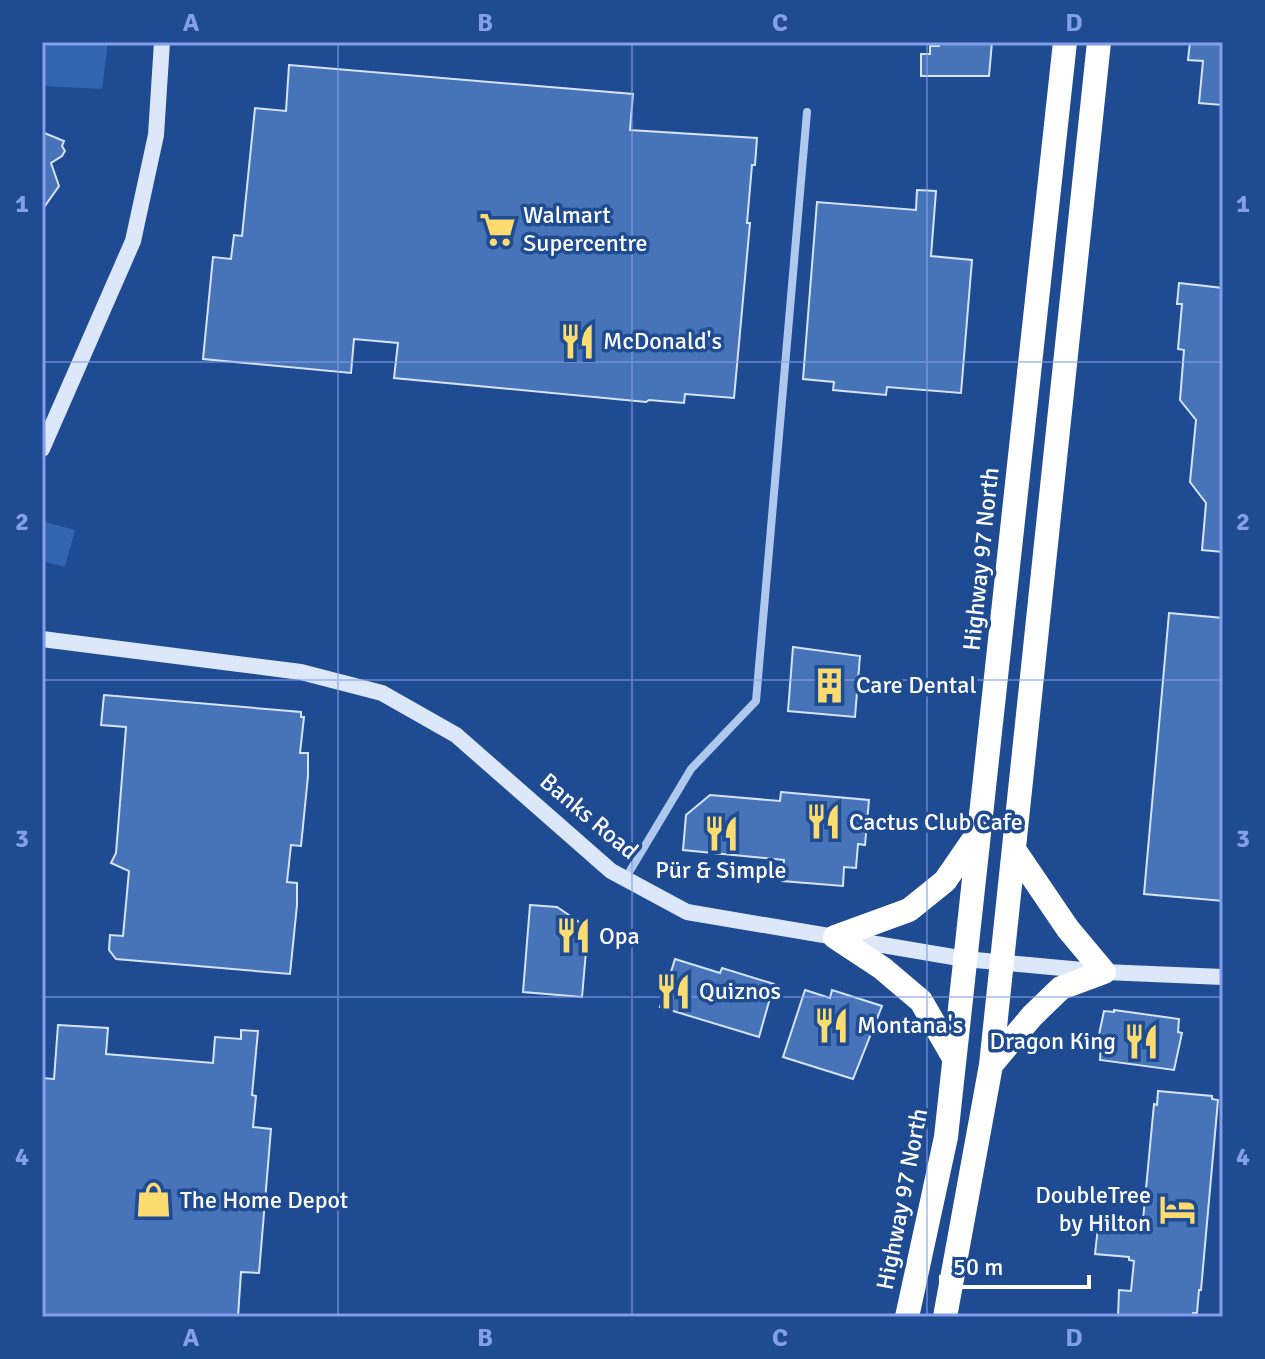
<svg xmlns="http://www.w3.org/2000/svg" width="1265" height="1359" font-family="Signika,sans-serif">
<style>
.green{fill:#3264af}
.building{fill:#4774b9;stroke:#d5e4fa;stroke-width:2}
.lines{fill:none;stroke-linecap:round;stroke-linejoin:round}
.street{stroke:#afc8ee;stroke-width:8}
.secondary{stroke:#dce7fa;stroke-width:16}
.highway{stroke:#fff;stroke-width:24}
.grid{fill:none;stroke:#839eea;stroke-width:2;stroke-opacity:0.55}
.labels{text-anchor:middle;stroke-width:7;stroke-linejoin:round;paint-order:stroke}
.poi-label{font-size:24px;fill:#fff;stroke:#1e4b91;text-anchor:start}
.street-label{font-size:24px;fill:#fff;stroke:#1e4b91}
.neatline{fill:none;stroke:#839eea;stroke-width:3}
.grid-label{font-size:26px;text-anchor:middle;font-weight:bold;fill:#839eea}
</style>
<rect width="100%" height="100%" fill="#1e4b91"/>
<path class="green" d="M42,42H108L102,89L42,86Z
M42,521L75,530L65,567L42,561Z"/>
<path class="building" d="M939,42H992L989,76H921V54H930V46H939Z
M1190,42H1223L1222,105L1199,103L1203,61L1188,60Z
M289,65L633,94L630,130L757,138L755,165H752L747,223H750L734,398L685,394L684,403L649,400L646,402L394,378L398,343L354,339L351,373L203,359L213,257L231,259L234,235L242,236L255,108L286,111Z
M42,132L64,141L62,146L65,151L62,156L51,163L59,186L42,210Z
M917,190L936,191L931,256L972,260L961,393L887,387L886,395L833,390L834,382L803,379L817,202L916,210Z
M1179,283L1223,288V552L1202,550L1206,503L1190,482L1196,420L1180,400L1184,350L1178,349L1182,304H1177Z
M1169,613L1223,618V901L1144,894Z
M793,647L860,656L855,717L788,711Z
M104,695L301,712V717H304L300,753H308V776L301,846L291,845L287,882L297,883V905L290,974L116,959L109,950L110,935L123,936L129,871L111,863L116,853L126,727L101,725Z
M781,792L869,800L865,845L858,844L856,868L844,867L843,886L782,881L784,860L683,850L686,815L710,795L780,801Z
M530,905L557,907L588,928L582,997L523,992Z
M675,959L720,973L722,968L774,984L759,1037L660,1007Z
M805,990L830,998L832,990L882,1006L853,1079L783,1057Z
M1114,1010L1179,1019L1178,1032L1182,1033L1174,1070L1100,1060L1101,1045L1097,1044L1104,1011L1114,1012Z
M58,1025L108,1028L106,1054L213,1063L215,1037L241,1039V1030L258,1031L252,1095L256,1096L253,1127L271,1129L259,1273L241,1272L238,1317H42V1078L54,1079Z
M1158,1091L1212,1096V1099L1218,1100L1201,1290H1199L1197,1313H1193L1192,1317H1118L1119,1290L1131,1291L1134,1261L1129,1260V1257L1095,1254L1099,1218L1133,1222V1219L1143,1220L1154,1104L1157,1105Z"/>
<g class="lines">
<path class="street" d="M625,879L691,769L756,701L807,112"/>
<path class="secondary" d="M42,449L133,241L156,135L162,42
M42,639L301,672L382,693L456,735L611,871L687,912L965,959L1104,972L1223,977"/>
<path class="highway" d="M835,937L909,910L945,881L978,833
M835,937L882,968L921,1001L954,1058
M991,1065L1032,1016L1061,988L1104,972L1068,929L1015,851
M907,1317L946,1137L1065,42
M945,1317L991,1065L1099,42"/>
</g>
<path class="grid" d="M338,42V1317M632,42V1317M927,42V1317M42,362H1223M42,680H1223M42,997H1223"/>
<defs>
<symbol id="supermarket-bare" viewBox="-9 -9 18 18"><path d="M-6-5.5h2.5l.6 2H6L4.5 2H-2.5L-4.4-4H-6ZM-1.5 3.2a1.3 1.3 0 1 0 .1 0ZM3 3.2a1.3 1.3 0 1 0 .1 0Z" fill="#fcdb6f" stroke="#1e4b91" stroke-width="2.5" paint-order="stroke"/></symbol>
<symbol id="restaurant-bare" viewBox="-9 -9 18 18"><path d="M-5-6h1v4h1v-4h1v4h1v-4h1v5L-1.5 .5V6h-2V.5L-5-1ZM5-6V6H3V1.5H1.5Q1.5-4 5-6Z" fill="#fcdb6f" stroke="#1e4b91" stroke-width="2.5" paint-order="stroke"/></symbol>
<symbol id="building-bare" viewBox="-9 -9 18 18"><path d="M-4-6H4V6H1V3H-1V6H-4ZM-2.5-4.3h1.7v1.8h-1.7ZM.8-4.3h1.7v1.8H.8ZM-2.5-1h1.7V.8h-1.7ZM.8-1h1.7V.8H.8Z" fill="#fcdb6f" stroke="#1e4b91" stroke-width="2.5" paint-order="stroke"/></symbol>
<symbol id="shop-bare" viewBox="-9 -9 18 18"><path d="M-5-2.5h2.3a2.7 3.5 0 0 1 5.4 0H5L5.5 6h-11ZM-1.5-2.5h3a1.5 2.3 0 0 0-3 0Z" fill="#fcdb6f" stroke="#1e4b91" stroke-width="2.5" paint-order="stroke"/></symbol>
<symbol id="hotel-bare" viewBox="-9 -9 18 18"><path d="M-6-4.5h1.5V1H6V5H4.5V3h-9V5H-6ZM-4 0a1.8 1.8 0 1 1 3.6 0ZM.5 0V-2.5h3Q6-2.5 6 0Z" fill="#fcdb6f" stroke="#1e4b91" stroke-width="2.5" paint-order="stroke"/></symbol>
</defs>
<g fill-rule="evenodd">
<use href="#supermarket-bare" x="472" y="204" width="51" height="51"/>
<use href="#restaurant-bare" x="552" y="316" width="51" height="51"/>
<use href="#building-bare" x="804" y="660" width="51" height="51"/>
<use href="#restaurant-bare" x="798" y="796" width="51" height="51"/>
<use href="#restaurant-bare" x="696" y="808" width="51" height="51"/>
<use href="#restaurant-bare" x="548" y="910" width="51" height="51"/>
<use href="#restaurant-bare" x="648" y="966" width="51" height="51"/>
<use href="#restaurant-bare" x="806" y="1000" width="51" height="51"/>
<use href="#restaurant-bare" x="1116" y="1016" width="51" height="51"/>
<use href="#shop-bare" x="128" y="1174" width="51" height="51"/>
<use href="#hotel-bare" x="1152" y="1184" width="51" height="51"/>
</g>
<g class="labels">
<g class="poi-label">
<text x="523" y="223">Walmart<tspan x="523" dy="28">Supercentre</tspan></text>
<text x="603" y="349">McDonald's</text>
<text x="856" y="693">Care Dental</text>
<text x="849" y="830">Cactus Club Cafe</text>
<text x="721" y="878" text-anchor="middle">Pür &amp; Simple</text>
<text x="599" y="944">Opa</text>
<text x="699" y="999">Quiznos</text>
<text x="857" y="1033">Montana's</text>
<text x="1116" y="1049" text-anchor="end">Dragon King</text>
<text x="1151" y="1203" text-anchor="end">DoubleTree<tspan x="1151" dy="28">by Hilton</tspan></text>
<text x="180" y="1208">The Home Depot</text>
</g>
<g class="street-label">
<text transform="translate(981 559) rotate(-84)" y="8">Highway 97 North</text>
<text transform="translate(589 816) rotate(40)" y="8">Banks Road</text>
<text transform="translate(902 1199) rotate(-79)" y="8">Highway 97 North</text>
</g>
</g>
<rect width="1265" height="1359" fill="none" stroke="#1e4b91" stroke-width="88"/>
<path d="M941 1275v12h148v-12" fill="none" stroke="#ffffff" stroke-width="4"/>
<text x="953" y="1275" font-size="24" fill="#ffffff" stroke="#1e4b91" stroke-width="6" paint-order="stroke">50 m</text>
<rect x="44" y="44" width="1177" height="1271" class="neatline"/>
<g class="grid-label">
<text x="191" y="31">A</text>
<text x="485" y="31">B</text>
<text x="780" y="31">C</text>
<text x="1074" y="31">D</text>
<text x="22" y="212">1</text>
<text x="1243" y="212">1</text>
<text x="22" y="530">2</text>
<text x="1243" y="530">2</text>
<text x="22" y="847">3</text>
<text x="1243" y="847">3</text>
<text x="22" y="1165">4</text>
<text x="1243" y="1165">4</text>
<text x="191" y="1346">A</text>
<text x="485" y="1346">B</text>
<text x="780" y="1346">C</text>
<text x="1074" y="1346">D</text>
</g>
</svg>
